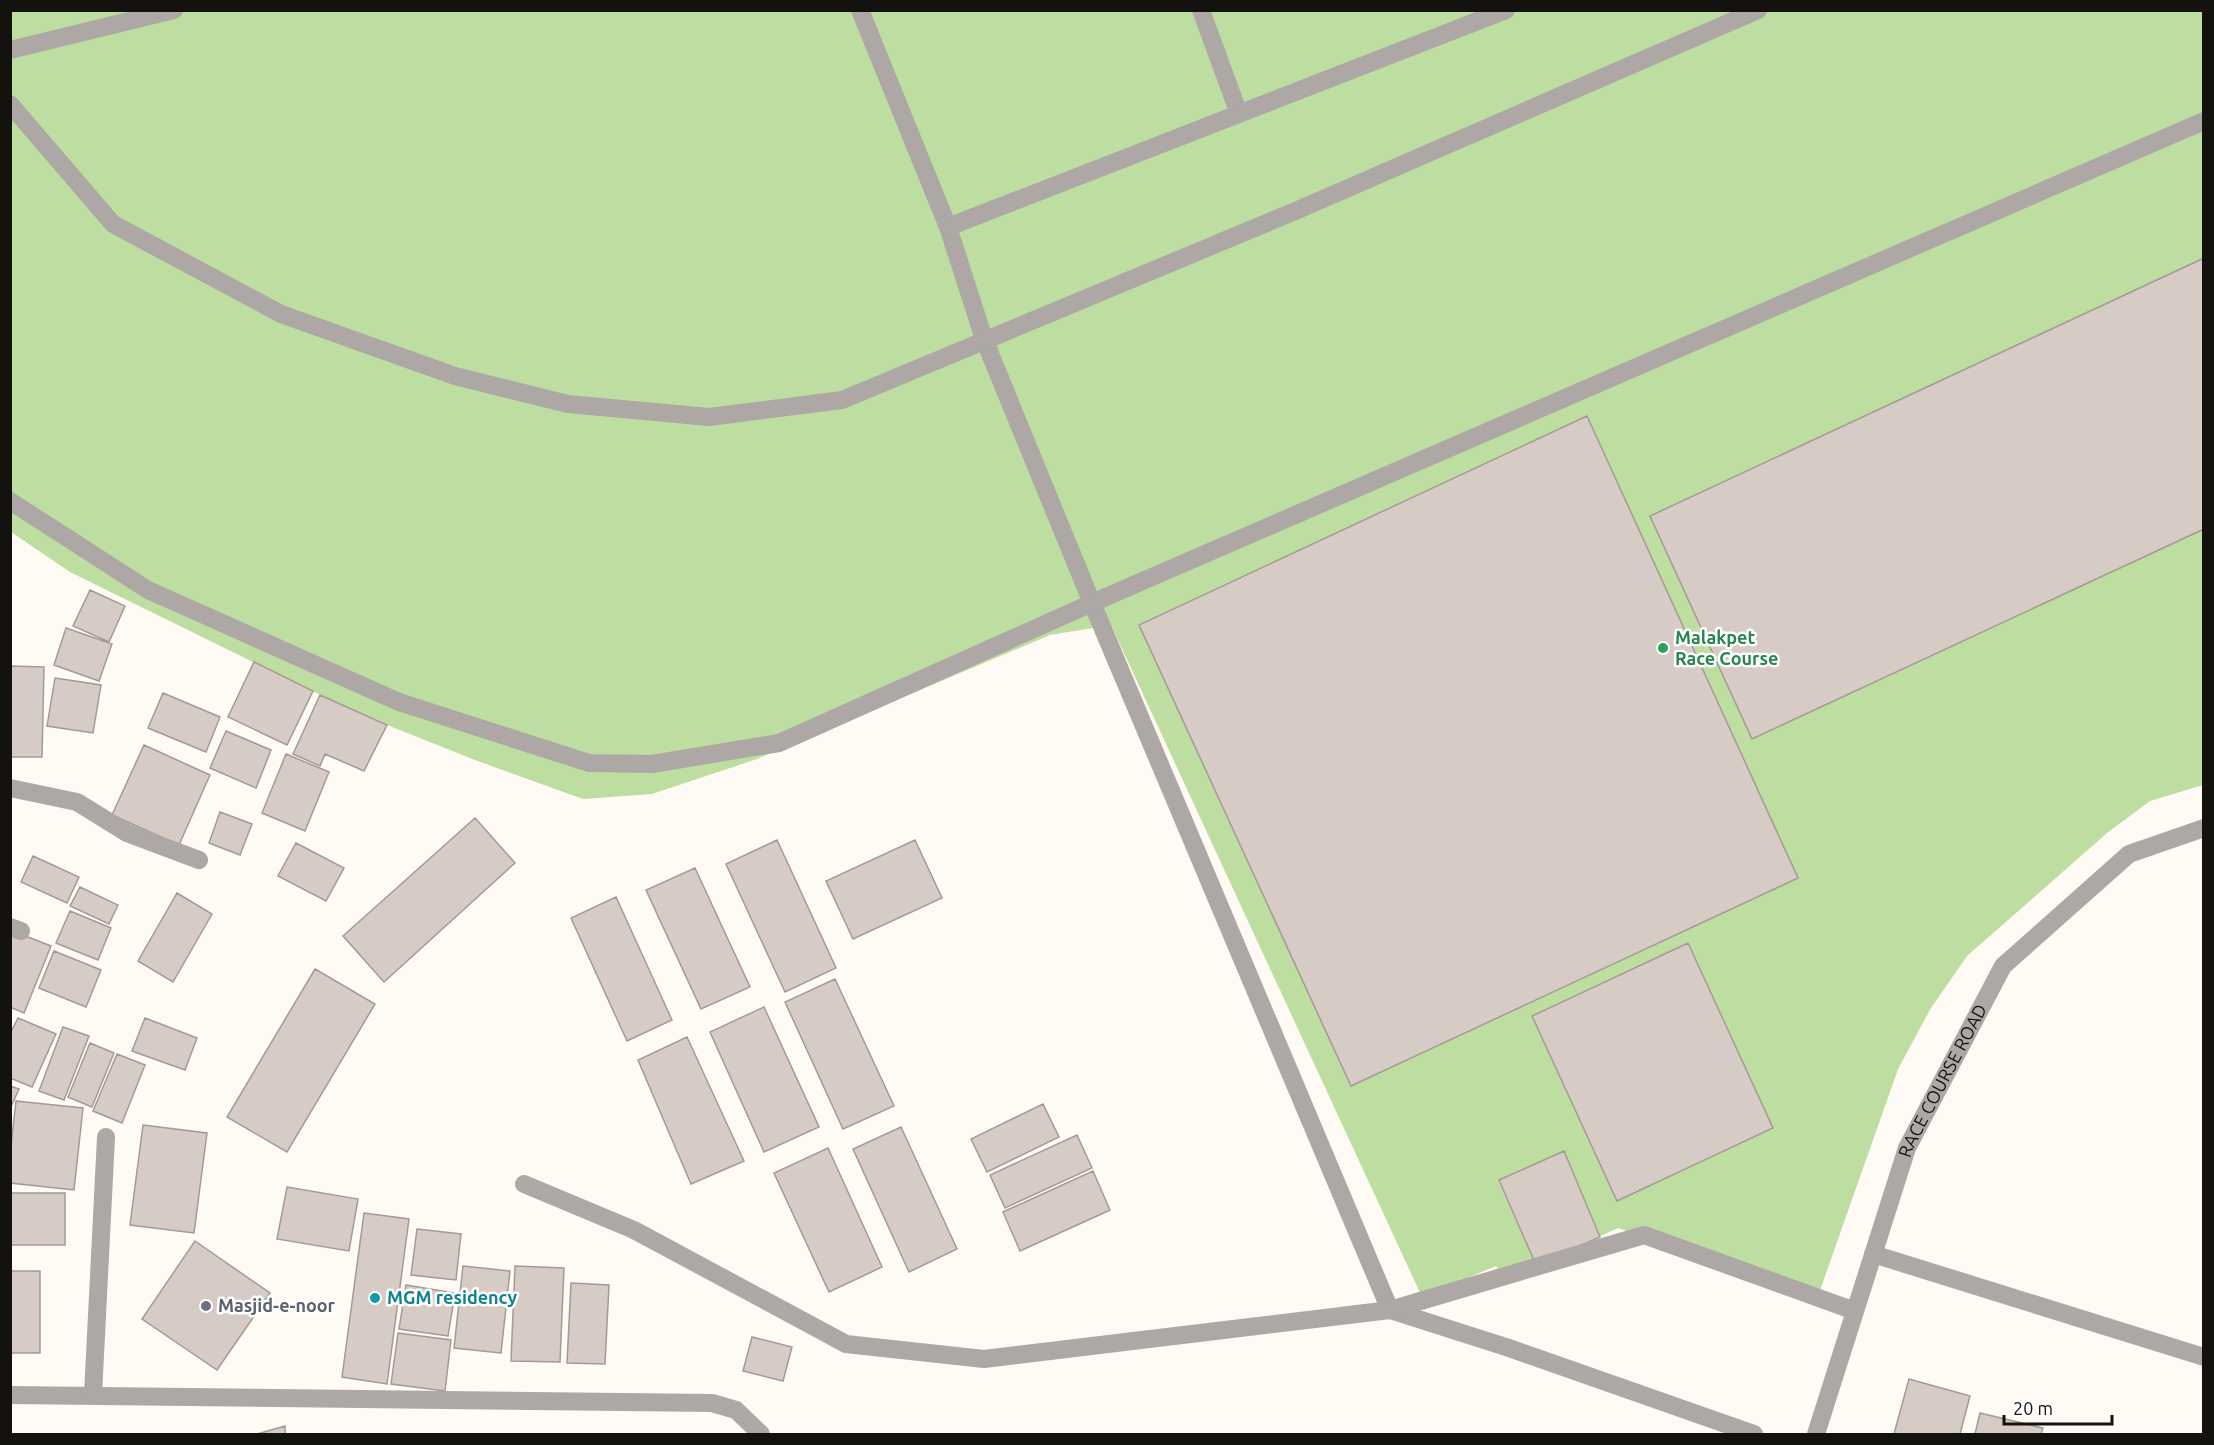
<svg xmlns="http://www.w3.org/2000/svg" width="2214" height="1445" font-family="Ubuntu,sans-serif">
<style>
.green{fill:#bddea0}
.building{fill:#d7ccc5;stroke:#a49a94;stroke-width:1.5}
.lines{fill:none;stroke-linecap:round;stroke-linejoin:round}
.minor{stroke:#ada8a5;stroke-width:18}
.leisure-dot{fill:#2e9e5b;stroke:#fff;stroke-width:2}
.culture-dot{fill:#0f9aa8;stroke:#fff;stroke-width:2}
.worship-dot{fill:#6b7280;stroke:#fff;stroke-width:2}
.labels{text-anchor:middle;stroke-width:5;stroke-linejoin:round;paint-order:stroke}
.leisure-label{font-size:18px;font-weight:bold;fill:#27864d;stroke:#fff;text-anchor:start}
.street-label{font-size:18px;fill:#14120f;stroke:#fff}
.culture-label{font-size:18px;font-weight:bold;fill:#0d838f;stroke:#fff;text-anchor:start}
.worship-label{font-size:18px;font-weight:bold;fill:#5b616d;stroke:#fff;text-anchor:start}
</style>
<rect width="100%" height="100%" fill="#fffaf4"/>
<path class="green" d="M10,11H2203V785L2150,801L2107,833L1967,956L1931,1008L1898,1069L1818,1296L1618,1228L1536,1265L1505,1283L1496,1266L1422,1297L1111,625L1050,635L757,759L652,794L583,799L475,760L357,713L70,572L11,532Z"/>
<path class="building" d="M2204,258V529L1752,739L1650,516Z
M1587,416L1798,878L1351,1086L1139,625Z
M90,590L125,606L109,642L73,626Z
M66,628L112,644L99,681L54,665Z
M254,662L313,691L287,745L228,717Z
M10,666L44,667L42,757H10Z
M55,678L101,685L93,733L47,726Z
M163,693L220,717L206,752L148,728Z
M320,695L387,725L364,771L325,754L320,766L293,754Z
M226,731L271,750L256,788L210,768Z
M144,745L210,775L179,845L112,815Z
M286,754L329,772L305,831L262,813Z
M220,812L252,824L240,855L209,843Z
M475,818L515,863L384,982L343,936Z
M777,840L836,968L785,992L726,864Z
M915,840L942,898L853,939L826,881Z
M296,843L344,868L326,901L278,876Z
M33,856L79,877L67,903L21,882Z
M695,868L750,987L701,1009L646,890Z
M80,887L118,905L109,924L70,906Z
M177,893L212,914L173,982L138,961Z
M616,897L672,1020L627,1041L571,918Z
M70,911L111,928L98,960L56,943Z
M10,930L51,946L24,1013L10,1007Z
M1688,943L1773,1128L1617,1201L1532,1016Z
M54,951L101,970L86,1007L39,988Z
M315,969L375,1004L287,1152L227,1117Z
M835,979L894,1106L843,1129L785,1002Z
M764,1007L819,1127L764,1152L710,1032Z
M18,1018L56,1034L32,1087L10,1078V1034Z
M145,1018L197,1038L185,1070L132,1051Z
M63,1027L89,1036L64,1100L39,1091Z
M687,1037L744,1161L691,1184L638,1060Z
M90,1043L114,1053L92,1107L68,1097Z
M117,1054L145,1065L122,1123L93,1111Z
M10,1086L19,1089L10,1109Z
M16,1101L83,1108L74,1190L10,1183V1155Z
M1043,1104L1059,1137L987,1172L971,1139Z
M143,1125L207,1133L194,1233L130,1225Z
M901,1127L957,1249L909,1272L853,1149Z
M1077,1135L1092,1168L1005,1208L990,1175Z
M828,1148L882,1267L829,1292L774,1173Z
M1564,1151L1600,1237L1536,1265L1499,1180Z
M1093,1171L1110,1210L1020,1251L1003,1212Z
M287,1187L358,1199L349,1251L277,1239Z
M10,1193H65V1245H10Z
M364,1213L409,1219L387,1384L342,1377Z
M417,1229L461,1234L456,1280L411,1275Z
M195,1241L270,1293L217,1370L142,1319Z
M463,1266L510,1271L501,1353L454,1348Z
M515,1266L564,1268L560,1362L511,1361Z
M10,1271H40V1353H10Z
M571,1283L609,1285L605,1364L567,1363Z
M406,1285L455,1293L448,1336L399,1329Z
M398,1333L451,1340L445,1391L391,1384Z
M752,1337L792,1347L783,1381L743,1371Z
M1909,1379L1970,1396L1960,1434H1894Z
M1980,1413L2043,1428L2041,1434H1975Z
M285,1426V1434H257Z"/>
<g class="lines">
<g class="minor">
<path d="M860,10L948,227L984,339L1092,603L1390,1310L1506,1347L1754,1434"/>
<path d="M1201,10L1239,114"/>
<path d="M10,50L174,10"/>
<path d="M10,104L113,224L281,314L455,376L568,404L709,417L842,400L1293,212L1758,10"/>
<path d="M948,227L1506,10"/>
<path d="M10,501L148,590L399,702L589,763L652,764L779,743L1092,603L2204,121"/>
<path d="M10,788L77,802L127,833L199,860"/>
<path d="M10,927L21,931"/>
<path d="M524,1184L634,1230L846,1344L984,1359L1390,1310L1644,1235L1855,1311"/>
<path d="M1873,1254L2204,1357"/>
<path d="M10,1395L712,1403L736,1410L761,1434"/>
<path d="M93,1395L106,1137"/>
<path id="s1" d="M1816,1434L1907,1148L2003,966L2129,854L2204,828"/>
</g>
</g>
<circle class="leisure-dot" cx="1663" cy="648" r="6"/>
<circle class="culture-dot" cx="375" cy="1298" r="6"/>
<circle class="worship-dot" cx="206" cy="1306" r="6"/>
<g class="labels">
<g class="leisure-label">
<text x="1675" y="644">Malakpet<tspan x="1675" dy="21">Race Course</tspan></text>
</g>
<g class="street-label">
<text dy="6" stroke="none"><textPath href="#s1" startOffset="376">RACE COURSE ROAD</textPath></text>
</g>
<g class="culture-label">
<text x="387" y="1304">MGM residency</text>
</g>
<g class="worship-label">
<text x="218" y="1312">Masjid-e-noor</text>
</g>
</g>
<rect width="2214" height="1445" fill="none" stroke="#14120f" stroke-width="24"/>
<path d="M2004 1415v9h108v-9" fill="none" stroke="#14120f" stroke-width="3"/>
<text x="2013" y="1415" font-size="18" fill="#14120f" stroke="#ffffff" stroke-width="4.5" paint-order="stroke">20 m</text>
</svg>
